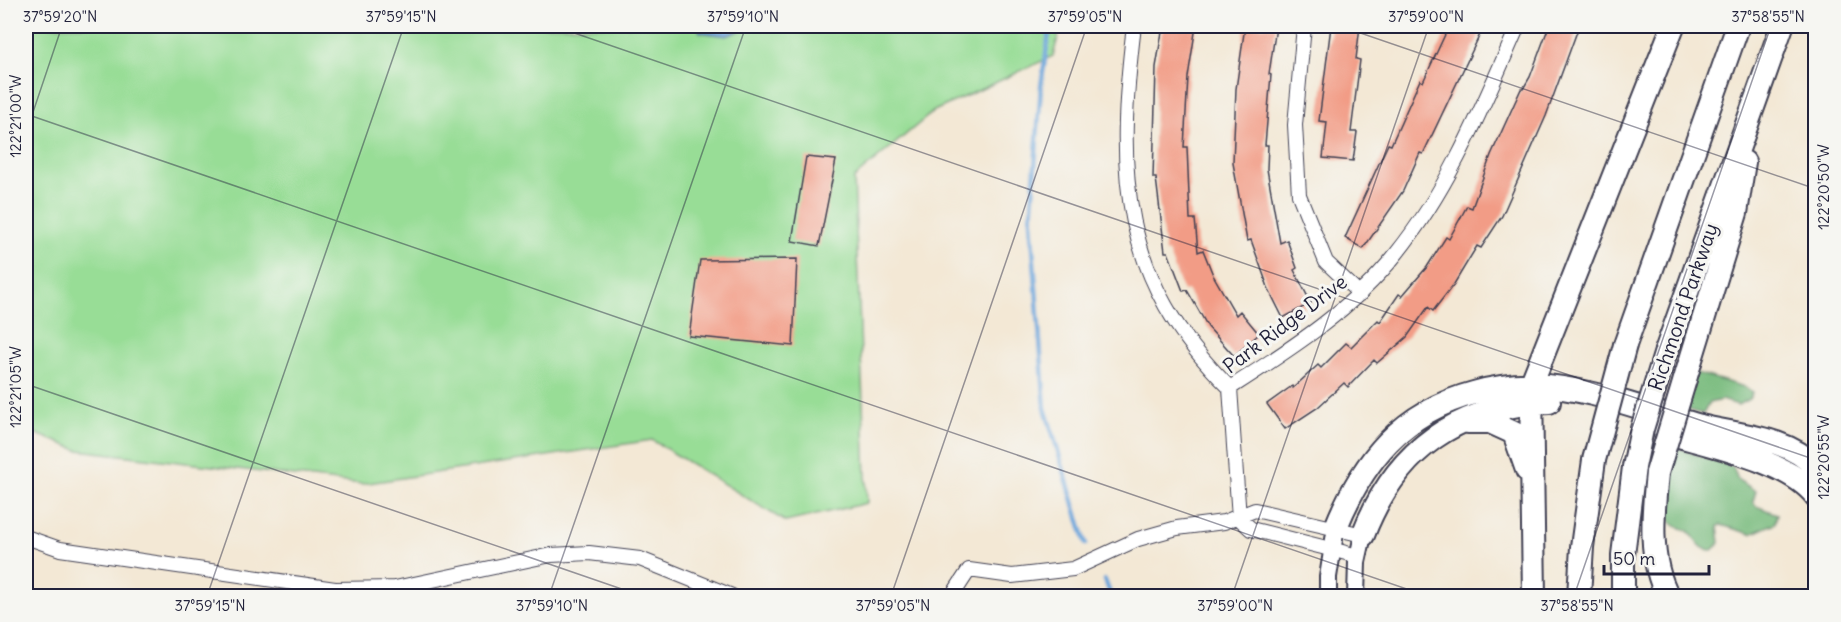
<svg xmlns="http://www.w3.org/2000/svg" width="1841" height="622" font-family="Delius,sans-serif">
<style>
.green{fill:#98dd96;stroke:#5d8068;stroke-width:1.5}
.forest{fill:#7abc7f;stroke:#4e6f5d;stroke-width:1.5}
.water{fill:#6ba4da;stroke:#46638a;stroke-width:1.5}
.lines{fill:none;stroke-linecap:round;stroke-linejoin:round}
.stream{stroke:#6ba4da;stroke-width:4.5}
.building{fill:#f29c86}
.minor-casing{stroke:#414052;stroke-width:16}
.tertiary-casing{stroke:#414052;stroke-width:20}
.trunk-casing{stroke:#414052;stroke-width:26}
.minor{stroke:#fff;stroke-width:14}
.tertiary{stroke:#fff;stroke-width:16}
.trunk{stroke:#fff;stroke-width:22}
.trunk-bridge-casing{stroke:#414052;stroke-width:26;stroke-linecap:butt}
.trunk-bridge{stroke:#fff;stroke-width:22}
.ticks{fill:none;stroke:#22223b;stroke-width:1.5;stroke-opacity:0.45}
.labels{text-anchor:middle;stroke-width:6;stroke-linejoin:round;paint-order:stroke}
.street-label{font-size:20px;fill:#22223b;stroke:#f6f6f2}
.neatline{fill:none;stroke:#22223b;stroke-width:2}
.ticks-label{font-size:15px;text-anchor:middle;fill:#22223b}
</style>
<rect width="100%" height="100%" fill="#f6f6f2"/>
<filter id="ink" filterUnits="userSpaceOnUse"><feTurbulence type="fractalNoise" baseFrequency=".0167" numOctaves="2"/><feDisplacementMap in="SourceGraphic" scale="12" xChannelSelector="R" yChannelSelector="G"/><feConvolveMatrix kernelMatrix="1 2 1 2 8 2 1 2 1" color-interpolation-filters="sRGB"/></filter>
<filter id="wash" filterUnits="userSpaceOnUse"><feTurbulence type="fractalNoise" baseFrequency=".008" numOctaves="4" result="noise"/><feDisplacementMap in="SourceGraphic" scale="24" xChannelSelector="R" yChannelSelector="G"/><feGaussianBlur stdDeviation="1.35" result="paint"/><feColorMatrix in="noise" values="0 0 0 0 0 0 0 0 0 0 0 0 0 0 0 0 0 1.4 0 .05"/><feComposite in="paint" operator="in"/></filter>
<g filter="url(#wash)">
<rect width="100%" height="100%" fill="#f3e8d5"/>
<path class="green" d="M26,26H1061L1053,56L934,111L854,178L867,503L786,522L652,440L362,484L78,450L26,430Z"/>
<path class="forest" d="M1693,372L1744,387L1752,393L1749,399L1738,405L1722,400L1709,403L1703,414L1681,408Z
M1672,446L1733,467L1738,480L1756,491L1753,501L1756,506L1777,514L1775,523L1751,534L1721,525L1718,526L1720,543L1712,550C1700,550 1698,542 1691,534C1686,527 1676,529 1671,522C1661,509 1669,462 1672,446Z"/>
<path class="water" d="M697,26H750L727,36L700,32Z"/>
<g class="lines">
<path class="stream" d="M1050,26L1041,86L1031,221L1045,408L1086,544
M1105,580L1111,596"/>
</g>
<g id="blocks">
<path class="building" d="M1163,26H1196L1188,77L1184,147H1187L1190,219H1195L1198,252L1203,250L1213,275L1236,315L1240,311L1259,334L1234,356L1208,327L1187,290L1183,291L1168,252H1165L1156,178H1153L1156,67Z
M1245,26L1276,27L1269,74L1271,75L1265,145H1268L1267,169L1280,243L1287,240L1297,268L1294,270L1311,303L1283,318L1269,290L1251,240L1247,241L1233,163L1236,89Z
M1331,26H1360L1356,59L1360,60L1351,132H1357L1353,161L1323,158L1327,122L1319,121Z
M1449,26H1476L1483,28L1423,154L1420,153L1403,191L1363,249L1345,238L1388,144L1391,145L1420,80L1423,82Z
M1549,26H1579L1546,116L1502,216L1481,248L1477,246L1454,284L1433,311L1428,307L1407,337L1377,363L1374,360L1348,387L1344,383L1317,408L1285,429L1267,404L1292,386L1293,388L1318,365L1321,368L1346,343L1351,347L1378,320L1380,322L1399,294L1402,296L1427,267L1446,237L1449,239L1467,206L1472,208L1491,155L1521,89H1523L1530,77Z
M806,157L836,160L819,246L792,241Z
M797,259L793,346L689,336L700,260Z"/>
</g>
</g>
<g filter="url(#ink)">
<use href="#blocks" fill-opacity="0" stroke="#414052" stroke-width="1.5"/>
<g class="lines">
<defs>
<path id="minor" d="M1134,26C1116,172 1119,279 1230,388
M1304,26L1295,125L1299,195L1326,262L1360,294
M1230,388C1289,350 1352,310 1396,254C1451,186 1483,105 1518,26
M1230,388L1239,518
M1239,518L1251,529L1358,556
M26,537L60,549L335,589L395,588L551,555L589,553L640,559L732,596
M952,596L969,570L1012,576L1073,569L1138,539L1177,528L1224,522L1255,510L1363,535"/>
<path id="tertiary" d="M1328,596V577L1336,527
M1356,596L1357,562L1363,535"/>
<path id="trunk" d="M1625,345L1738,26
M1666,351L1782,26
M1689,366L1736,213L1744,162
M1468,422H1490L1514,433L1527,470
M1665,432C1707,445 1789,460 1816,496
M1657,473C1653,513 1648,560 1668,596
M1336,527C1363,460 1402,412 1474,393C1492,388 1513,384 1533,385C1588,387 1644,410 1697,425C1736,436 1785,435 1816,467
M1363,535C1396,449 1458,406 1549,402
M1534,596L1531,385L1673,26
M1579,596L1582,547L1594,460
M1623,596V555L1634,467"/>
</defs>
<use href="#minor" class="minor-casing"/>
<use href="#tertiary" class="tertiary-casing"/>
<use href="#trunk" class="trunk-casing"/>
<use href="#minor" class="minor"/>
<use href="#tertiary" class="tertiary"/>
<use href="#trunk" class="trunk"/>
<defs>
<path id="trunk-bridge" d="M1594,460L1625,345
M1634,467L1642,429L1666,351
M1657,473L1689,366"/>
</defs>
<use href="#trunk-bridge" class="trunk-bridge-casing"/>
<use href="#trunk-bridge" class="trunk-bridge"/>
</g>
</g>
<path class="ticks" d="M554,26L1816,460M1340,26L1816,189M26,114L1427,596M26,133L62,26M26,384L642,596M207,596L404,26M549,596L746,26M891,596L1087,26M1232,596L1429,26M1574,596L1771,26"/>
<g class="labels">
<g class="street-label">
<text transform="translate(1683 307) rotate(-71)" y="7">Richmond Parkway</text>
<text transform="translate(1285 324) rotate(-37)" y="7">Park Ridge Drive</text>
</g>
</g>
<rect width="1841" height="622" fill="none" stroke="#f6f6f2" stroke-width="66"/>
<path d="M1604 565v9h105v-9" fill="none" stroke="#22223b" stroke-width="3"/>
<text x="1613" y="565" font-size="18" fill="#22223b" stroke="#f6f6f2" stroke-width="4.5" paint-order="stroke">50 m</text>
<rect x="33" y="33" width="1775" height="556" class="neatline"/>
<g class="ticks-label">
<text x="60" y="22">37°59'20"N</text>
<text x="401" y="22">37°59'15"N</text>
<text x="743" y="22">37°59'10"N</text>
<text x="1085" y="22">37°59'05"N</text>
<text x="1426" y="22">37°59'00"N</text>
<text x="1768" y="22">37°58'55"N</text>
<text transform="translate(16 116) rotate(-90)" y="5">122°21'00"W</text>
<text transform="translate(1824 187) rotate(-90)" y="5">122°20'50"W</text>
<text transform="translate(16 387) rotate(-90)" y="5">122°21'05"W</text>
<text transform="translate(1824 457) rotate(-90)" y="5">122°20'55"W</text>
<text x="210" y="611">37°59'15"N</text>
<text x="552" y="611">37°59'10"N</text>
<text x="893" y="611">37°59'05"N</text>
<text x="1235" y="611">37°59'00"N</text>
<text x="1577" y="611">37°58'55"N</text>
</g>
</svg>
